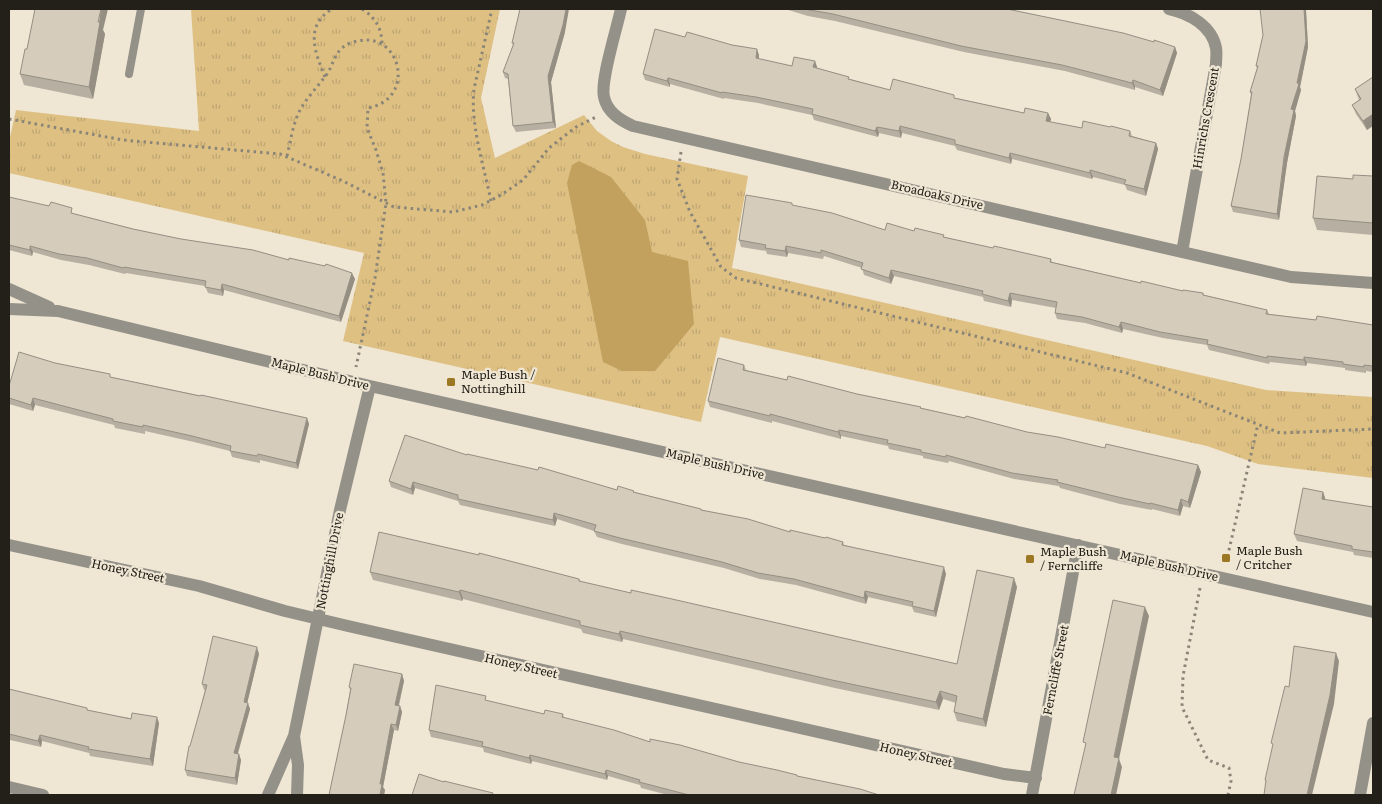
<svg xmlns="http://www.w3.org/2000/svg" width="1382" height="804" font-family="Literata,serif">
<style>
.grass{fill:url(#grass-tufts)}
.water{fill:#c2a15e}
.lines{fill:none;stroke-linecap:round;stroke-linejoin:round}
.path{stroke:#8b8578;stroke-width:3;stroke-dasharray:2.5 4;stroke-linecap:butt}
.lane{stroke:#949189;stroke-width:8}
.street{stroke:#949189;stroke-width:12}
.wall{fill:#b7afa1}
.shaded-wall{fill:#958f83}
.building{fill:#d5ccbb;stroke:#958f83}
.poi-dot{fill:#9d7824;stroke:#efe6d4;stroke-width:2}
.labels{text-anchor:middle;stroke-width:4.5;stroke-linejoin:round;paint-order:stroke}
.street-label{font-size:12px;fill:#232019;stroke:#efe6d4}
.poi-label{font-size:12px;fill:#232019;stroke:#efe6d4;text-anchor:start}
</style>
<defs>
<pattern id="grass-tufts" width="24" height="20" patternUnits="userSpaceOnUse" patternTransform="scale(1.25)"><rect width="24" height="20" fill="#dec083"/><path d="M3 7l-1-3M5 7V3M7 7l1-3M15 17l-1-3M17 17v-4M19 17l1-3" fill="none" stroke="#bea571"/></pattern>
</defs>
<rect width="100%" height="100%" fill="#efe6d4"/>
<path class="grass" d="M191,9H500L481,98L495,158L584,115L597,131L611,141L623,147L645,154L748,176L732,268L1266,390L1373,397V478L1258,464L1207,446L720,337L701,422L343,341L364,253L9,173V142L16,110L199,131Z"/>
<path class="water" d="M579,161L611,177L645,220L652,252L688,261L694,324L655,371H622L603,362L567,183L572,165Z"/>
<g class="lines">
<path class="path" d="M362,9C376,18 382,29 382,45
M325,77C315,52 304,26 332,9
M9,119L123,140L280,154L343,181L394,207L453,212L482,205L501,195L523,180L549,148L576,127L596,117
M681,152L677,179L690,212L721,267L736,278L1127,373L1280,433L1373,429
M287,156C291,140 293,120 303,105C309,96 317,87 324,78C332,69 333,57 341,49C346,44 352,42 358,41C401,31 417,99 368,108L367,128L376,150L383,173L386,203L375,278L356,367
M491,201C484,166 470,125 474,89L492,9
M1226,563L1258,424
M1200,588L1183,676L1182,707L1208,760L1229,768L1231,781L1228,795"/>
<path class="lane" d="M129,74L141,9"/>
<path class="street" d="M621,9C617,28 600,81 604,97C607,112 620,120 633,126L1291,277L1373,283
M1169,9C1189,13 1212,26 1216,48C1217,53 1216,59 1216,64L1182,252
M9,289L49,307
M9,309L58,311L370,386L1373,612
M9,545L199,586L285,611L348,626L1004,774L1036,778
M294,736L298,765L297,795
M9,787L43,795
M268,795L294,736L340,510L370,386
M1032,795L1078,545
M1360,795L1373,723"/>
</g>
<path class="wall" d="M36,9L103,30L105,34L93,99L24,85L20,74L27,49Z
M785,9H1007L1175,47L1177,53L1163,96L1135,87V90L1065,71L964,52L835,21L808,16Z
M1306,10L1308,47L1300,87L1301,90L1295,111L1296,116L1287,163L1279,220L1233,212L1231,206L1241,159L1251,95L1250,92L1257,68L1256,66L1263,35Z
M565,32L551,82L556,128L516,132L513,126L508,79L505,78L503,72L513,45L512,43Z
M685,37L759,55V59L792,66L815,61L817,68L850,79L890,90L956,98L1024,113H1048L1051,119L1050,122L1082,128L1110,127L1130,131L1132,136L1156,143L1158,149L1146,196L1127,190L1125,185L1093,177L1092,179L1012,159L1011,164L957,150L955,146L902,133L901,138L879,133L878,137L814,120L812,115L758,103L724,98V99L670,84V87L645,80L643,74Z
M1373,77L1367,130L1356,114L1352,105L1359,100L1355,89Z
M1373,176V235L1317,230L1313,218L1353,179Z
M9,197L133,229L355,279L341,322L224,290L223,296L208,293L205,286L126,273L125,274L89,265L61,260L33,252L32,256L9,250Z
M793,206L885,230L914,231L944,237L993,248L1051,259L1052,262L1141,283L1183,291L1203,293L1204,295L1267,310L1269,314L1316,320L1373,325V372L1366,371V373L1345,370V368L1307,363L1306,366L1270,362L1269,364L1209,350L1207,345L1163,338L1123,329L1122,333L1085,323L1057,319L1055,313L1056,308L1012,300L1011,307L984,301L983,297L894,276L891,284L864,275L862,268L824,256L823,259L788,253L787,257L767,254L766,251L741,247L739,240Z
M55,363L111,377L307,418L309,424L298,469L260,460V463L232,457L230,451L194,442L145,431V434L115,428L114,425L35,405L33,411L9,404V386Z
M744,365L746,370L787,380L921,407V408L1027,432L1105,448L1198,465L1201,472L1190,508L1183,506L1180,516L1152,509V510L1120,504L1060,488L1059,486L1014,479L949,461L948,463L923,458V456L889,449L888,446L841,436V439L772,421V423L710,407L708,401Z
M467,455L617,490L634,491V492L701,509L702,510L790,532L843,542L844,545L946,574L936,617L914,612L912,607L868,597L866,604L796,585L760,579L724,568L622,544L597,537L594,531L557,519L555,526L460,505L458,501L415,488L413,495L391,487L389,481Z
M1323,492L1325,498V500L1373,507V558L1354,555L1353,552L1297,541L1294,534Z
M479,555L579,579L581,582L631,593L957,664L1017,587L986,727L957,721L954,712L956,703L943,699L939,710L835,688L623,639L622,642L583,633L581,629L463,599L462,601L373,580L370,572Z
M259,654L247,703L250,709L238,754L241,760L237,785L187,776L185,770L205,690H204L202,684Z
M402,674L404,681L399,706H400L402,712L398,731L394,730L383,787L385,790L384,795H329L346,715L350,690L349,687Z
M9,689L88,711L159,723L153,766L90,756L89,753L42,741L41,747L10,740L9,736Z
M488,701L544,714H563L564,718L650,742L879,795H668L641,788L640,785L608,776L607,780L532,761L531,764L484,752L483,748L431,737L429,730Z"/>
<path class="shaded-wall" d="M101,9H108L103,30L105,34L93,99L89,87Z
M566,9H569L565,32L551,82L556,128L553,122L548,76Z
M1304,9H1305L1306,10L1308,47L1300,87L1301,90L1295,111L1296,116L1287,163L1279,220L1277,214L1291,109L1297,83Z
M1175,47L1177,53L1163,96L1160,90Z
M757,49L759,55L758,65L756,58Z
M815,61L817,67L816,74L813,67Z
M668,78L670,84V87L667,81Z
M1133,80L1135,87V90L1132,83Z
M1048,113L1051,119L1049,127L1046,121Z
M1373,114V126L1367,130L1363,121Z
M900,126L902,133L901,138L899,131Z
M877,127L879,133L878,137L875,131Z
M1156,143L1158,149L1146,196L1144,189Z
M1010,153L1012,159L1011,164L1009,158Z
M1090,170L1093,177L1092,179L1090,173Z
M30,246L33,252L32,256L30,250Z
M786,246L788,253L787,257L785,251Z
M891,270L894,276L891,284L889,278Z
M352,273L355,279L341,322L339,316Z
M222,284L224,290L223,296L221,290Z
M1010,293L1012,300L1011,307L1008,301Z
M1121,322L1123,329L1122,333L1119,327Z
M1304,357L1307,363L1306,366L1304,360Z
M33,398L35,405L33,411L31,405Z
M307,418L309,424L298,469L296,463Z
M839,430L841,436V439L838,432Z
M1198,465L1201,472L1190,508L1188,502Z
M413,482L415,488L413,495L411,489Z
M1323,492L1325,498L1324,506L1322,499Z
M1181,499L1183,506L1180,516L1178,510Z
M554,513L557,519L555,526L553,520Z
M944,567L946,574L936,617L934,611Z
M1014,578L1017,587L986,727L983,719Z
M460,590L463,599L462,601L459,592Z
M865,591L868,597L866,604L864,598Z
M1145,607L1149,616L1119,759L1122,767L1116,795H1111L1114,757Z
M620,631L623,639L622,642L619,634Z
M257,647L259,654L246,708L244,702Z
M1336,653L1339,661L1334,704L1312,795H1307Z
M402,674L404,681L397,711L395,705Z
M940,691L943,699L939,710L936,702Z
M248,703L250,709L236,759L234,753Z
M400,706L402,712L398,731L396,725Z
M157,717L159,723L153,766L150,759Z
M391,724L394,730L383,787L385,790L384,795H380V784Z
M40,735L42,741L41,747L38,741Z
M239,754L241,760L237,785L235,778Z
M530,755L532,761L531,764L529,758Z
M606,770L608,776L607,780L605,774Z"/>
<path class="building" d="M35,9H101L98,22H100L89,87L20,74L25,49H27Z
M520,9H566L563,25L548,76L553,122L513,126L508,74L503,72L514,43H512Z
M804,9H1007L1123,33L1154,42V40L1175,47L1160,90L1133,80L1132,83L1062,65L961,46L833,14Z
M1260,9H1304L1306,41L1297,83L1299,84L1291,109L1294,110L1284,157L1277,214L1231,206L1241,159L1252,92H1250L1258,66H1256L1263,35Z
M655,29L685,37L687,32L732,45L757,49L756,58L792,66L794,57L815,61L813,67L849,77L848,79L890,90L893,79L954,95V98L1024,113L1025,108L1048,113L1046,121L1082,128L1083,121L1110,127L1111,126L1130,131L1129,136L1156,143L1144,189L1124,184L1126,180L1090,170V173L1010,153L1009,158L955,144V140L900,126L899,131L877,127L875,131L812,114L813,109L756,97L722,92V93L668,78L667,81L643,74Z
M1373,77V114L1363,121L1352,105L1361,99L1355,89Z
M1353,175L1373,176V223L1313,218L1317,176L1353,179Z
M746,195L792,203V205L832,213L885,230L887,223L914,231L915,228L944,235L943,237L993,248L994,246L1051,259L1050,262L1141,283V281L1183,291V290L1203,293V295L1267,310L1266,314L1316,320L1317,316L1373,325V366L1364,365V367L1343,364V362L1304,357V360L1267,356V358L1207,344L1208,340L1160,332L1121,322L1119,327L1082,317L1055,313L1057,302L1010,293L1008,301L982,294L983,291L891,270L889,278L861,269L863,263L821,250V253L786,246L785,251L765,248L766,245L739,240Z
M9,197L49,206L51,202L72,208L71,213L133,229L181,239L253,250L289,260V258L325,266L326,264L352,273L339,316L222,284L221,290L205,287L206,281L124,267L123,268L87,258L59,254L30,246V250L9,245Z
M19,352L55,363L110,374V377L200,396L201,395L307,418L296,463L258,454L257,456L230,451L231,446L192,436L143,425V427L113,421V419L33,398L31,405L9,398V386Z
M718,358L744,365L743,370L787,380L788,376L857,394L921,407L920,408L965,418L966,416L1027,432L1058,437L1105,448L1106,444L1198,465L1188,502L1181,499L1178,510L1150,503V504L1118,497L1057,482L1058,480L1012,473L946,455V457L921,452V450L887,443L888,440L839,430L838,432L770,414V416L708,401Z
M405,435L467,455V454L538,470L539,467L617,490L618,486L634,491L633,492L701,509V510L748,519L790,532V530L825,538L826,537L843,542L842,545L944,567L934,611L912,606L913,602L865,591L864,598L794,579L758,573L722,562L620,538L594,531L596,525L554,513L553,520L458,499V495L413,482L411,489L389,481Z
M1303,488L1323,492L1322,499L1373,507V552L1352,549V546L1294,534Z
M379,532L479,555V553L579,579V581L631,593V590L672,599L957,664L977,570L1014,578L983,719L954,712L957,696L940,691L936,702L832,680L620,631L619,634L580,625V621L460,590L459,592L370,572Z
M1113,600L1145,607L1114,757L1119,758L1111,795H1074L1086,743L1083,742Z
M213,636L257,647L244,702L248,703L234,753L239,754L235,778L185,770L189,746H190L207,685L202,684Z
M1294,646L1336,653L1330,695L1307,795H1264L1266,780H1265L1273,744L1271,743L1285,686L1289,687Z
M354,664L402,674L395,705L400,706L396,725L391,724L380,784H382L380,795H329L346,715L351,688L349,687Z
M436,685L486,696L485,700L544,714L545,710L563,714L562,717L614,730L650,742V739L680,745L739,762L777,770L797,775V776L860,789L879,795H689L639,782L640,780L606,770L605,774L530,755L529,758L482,746L483,742L429,730Z
M9,689L87,708V710L131,719L132,713L157,717L150,759L88,749L89,747L40,735L38,741L9,734Z
M419,774L444,782V781L493,793L492,795H493H412Z"/>
<g class="poi-dot">
<rect x="446" y="377" width="10" height="10" rx="2.5"/>
<rect x="1221" y="553" width="10" height="10" rx="2.5"/>
<rect x="1025" y="554" width="10" height="10" rx="2.5"/>
</g>
<g class="labels">
<g class="street-label">
<text transform="translate(1206 118) rotate(-80)" y="4">Hinrichs Crescent</text>
<text transform="translate(937 195) rotate(13)" y="4">Broadoaks Drive</text>
<text transform="translate(320 374) rotate(14)" y="4">Maple Bush Drive</text>
<text transform="translate(715 464) rotate(13)" y="4">Maple Bush Drive</text>
<text transform="translate(330 561) rotate(-79)" y="4">Nottinghill Drive</text>
<text transform="translate(1169 566) rotate(13)" y="4">Maple Bush Drive</text>
<text transform="translate(128 571) rotate(12)" y="4">Honey Street</text>
<text transform="translate(521 666) rotate(13)" y="4">Honey Street</text>
<text transform="translate(1056 670) rotate(-79)" y="4">Ferncliffe Street</text>
<text transform="translate(916 755) rotate(13)" y="4">Honey Street</text>
</g>
<g class="poi-label">
<text x="461" y="379">Maple Bush /<tspan x="461" dy="14">Nottinghill</tspan></text>
<text x="1236" y="555">Maple Bush<tspan x="1236" dy="14">/ Critcher</tspan></text>
<text x="1040" y="556">Maple Bush<tspan x="1040" dy="14">/ Ferncliffe</tspan></text>
</g>
</g>
<rect width="1382" height="804" fill="none" stroke="#232019" stroke-width="20"/>
</svg>
